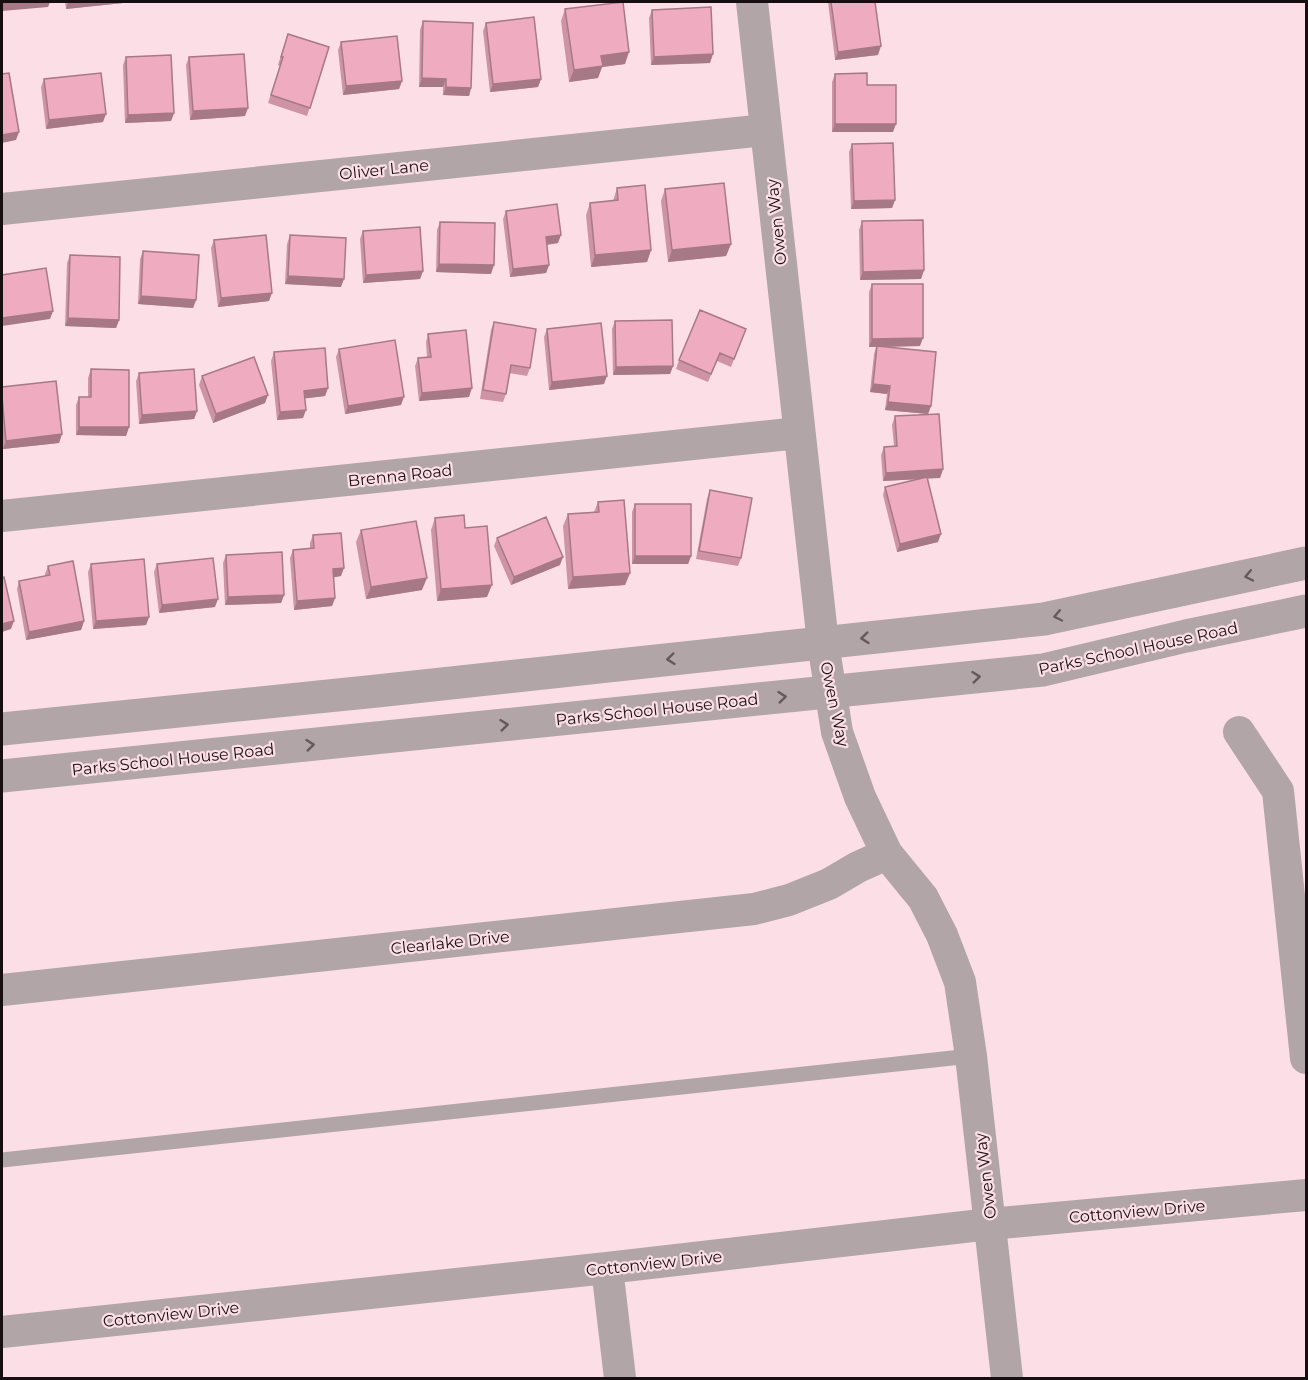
<svg xmlns="http://www.w3.org/2000/svg" width="1308" height="1380" font-family="Montserrat,sans-serif">
<style>
.lines{fill:none;stroke-linecap:round;stroke-linejoin:round}
.service{stroke:#b1a5a8;stroke-width:15}
.minor{stroke:#b1a5a8;stroke-width:32}
.tertiary{stroke:#b1a5a8;stroke-width:33}
.wall{fill:#ce94a5}
.shaded-wall{fill:#a77886}
.building{fill:#efacc0;stroke:#a77886;stroke-width:1.5}
.oneway{stroke:#645a5c}
.labels{text-anchor:middle;stroke-width:4.5;stroke-linejoin:round;paint-order:stroke}
.street-label{font-size:16px;fill:#170e11;stroke:#fcdfe6}
</style>
<rect width="100%" height="100%" fill="#fcdfe6"/>
<g class="lines">
<path class="service" d="M2,1160L971,1056"/>
<path class="minor" d="M752,2L823,643L837,732L860,797L887,854L923,898L942,935L960,982L971,1056L1007,1378
M2,209L766,130
M2,516L799,433
M1239,732L1278,791L1306,1058
M2,990L754,909L789,900L829,884L858,867L887,854
M607,1268L620,1378
M2,1332L607,1268L990,1224L1306,1195"/>
<path class="tertiary" d="M2,729L377,691L1044,619L1306,563
M2,776L1043,670L1186,636L1306,611"/>
</g>
<path class="wall" d="M65,2H123V3L66,9Z
M828,2H875L878,55L835,60Z
M565,9L625,64L602,67L598,78L569,82L561,21Z
M652,10L710,63L651,65L649,18Z
M423,21L471,88L469,96L443,95V87H419L420,30Z
M486,23L541,79L538,87L490,92L483,31Z
M288,34L329,47L307,116L268,103L280,66L278,65Z
M341,42L402,81L399,89L343,95L338,50Z
M126,57L174,113L171,121L125,123L123,65Z
M189,57L245,116L190,120L186,65Z
M835,74L867,85L893,132H832V82Z
M44,79L103,122L46,129L41,87Z
M852,144L895,200L892,208L851,209L849,152Z
M617,188L651,250L647,262L591,267L586,215L590,203L613,201Z
M665,189L731,244L726,256L668,262L661,201Z
M506,211L558,243L547,245L549,265L546,273L510,277L503,219Z
M862,221L924,270L921,279L860,280L859,230Z
M440,222L491,274L436,272L437,230Z
M363,231L423,271L420,279L363,283L360,239Z
M290,235L341,287L285,284L287,244Z
M214,240L269,301L218,307L211,248Z
M143,251L196,300L193,308L138,304L140,259Z
M70,255L119,320L116,328L65,326L67,263Z
M872,284L920,346L885,347L931,406L928,414L885,410L887,394L870,392L874,354L876,347H869V292Z
M615,321L673,366L670,374L613,375L612,329Z
M494,322L530,368L527,376L509,373L506,394L503,402L480,399L491,330Z
M547,329L604,384L549,390L544,337Z
M746,329L731,367L717,361L708,382L676,369L679,360Z
M428,334L469,397L419,401L415,366L418,358L427,357L426,342Z
M339,349L401,405L345,414L336,357Z
M274,352L328,388L325,396L305,398L303,418L277,420L271,361Z
M91,369L129,427L126,436L76,435V405L79,397H88V378Z
M139,373L197,411L194,419L139,424L136,381Z
M202,376L265,403L213,423L199,385Z
M2,387L62,434L59,443L3,449L2,432Z
M895,416L943,469L940,478H927L938,542L897,552L883,495L885,487L919,479L883,481L881,455L884,447L894,446L892,425Z
M710,490L741,558L738,566L696,559L707,499Z
M598,502L630,573L625,585L568,589L563,526L568,514L594,512Z
M635,504L691,556L688,564H632V512Z
M435,518L465,528L487,597L437,601L431,530Z
M361,530L422,590L366,599L356,542Z
M313,535L341,576L333,577L335,598L332,606L294,610L290,558L293,550L310,548V543Z
M497,538L560,565L511,585L494,546Z
M226,555L284,595L281,603L225,605L223,563Z
M91,564L149,617L146,625L93,629L88,572Z
M157,564L215,607L159,613L154,572Z
M48,566L84,621L81,630L26,640L17,589L19,581L45,576V574Z"/>
<path class="shaded-wall" d="M22,2H50L48,7L2,11V3Z
M68,2H123V3L66,9Z
M881,46L878,55L835,60L838,52Z
M629,52L625,64L602,67L598,78L569,82L574,70L601,56Z
M713,54L710,63L651,65L654,57Z
M422,78L446,79L443,87H419Z
M541,79L538,87L490,92L493,84Z
M402,81L399,89L343,95L346,86Z
M446,87L471,88L469,96L443,95Z
M248,108L245,116L190,120L193,111Z
M174,113L171,121L125,123L128,115Z
M106,114L103,122L46,129L49,120Z
M835,124H896L893,132H832Z
M19,132L16,140L2,143V135Z
M895,200L892,208L851,209L854,201Z
M561,235L558,243L543,245L546,237Z
M731,244L726,256L668,262L672,250Z
M651,250L647,262L591,267L595,255Z
M439,264L494,265L491,274L436,272Z
M549,265L546,273L510,277L513,269Z
M924,270L921,279L860,280L863,272Z
M423,271L420,279L363,283L366,275Z
M288,276L344,279L341,287L285,284Z
M272,293L269,301L218,307L221,298Z
M141,296L196,300L193,308L138,304Z
M53,311L50,319L2,326V318Z
M68,318L119,320L116,328L65,326Z
M923,338L920,346L869,347L872,339Z
M673,366L670,374L613,375L616,367Z
M607,376L604,384L549,390L552,382Z
M873,384L890,386L887,394L870,392Z
M328,388L325,396L301,399L304,391Z
M472,388L469,397L419,401L422,393Z
M268,395L265,403L213,423L216,414Z
M404,397L401,405L345,414L348,406Z
M888,402L931,406L928,414L885,410Z
M306,410L303,418L277,420L280,412Z
M197,411L194,419L139,424L142,415Z
M79,427H129L126,436L76,435Z
M62,434L59,443L3,449L6,441Z
M943,469L940,478L883,481L886,473Z
M941,534L938,542L897,552L900,544Z
M635,556H691L688,564H632Z
M563,557L560,565L511,585L514,577Z
M344,568L341,576L330,578L333,569Z
M630,573L625,585L568,589L573,577Z
M427,578L422,590L366,599L371,587Z
M492,585L487,597L437,601L441,589Z
M284,595L281,603L225,605L228,597Z
M335,598L332,606L294,610L297,601Z
M218,599L215,607L159,613L162,605Z
M149,617L146,625L93,629L96,621Z
M14,621L11,629L2,632V624Z
M84,621L81,630L26,640L29,632Z"/>
<path class="building" d="M2,2H22L2,3Z
M623,2L629,52L601,56L603,66L574,70L565,9Z
M831,2H875L881,46L838,52Z
M711,7L713,54L654,57L652,10Z
M534,17L541,79L493,84L486,23Z
M423,21L473,23L471,88L446,87V79L422,78Z
M288,34L329,47L310,108L271,95L283,57H281Z
M397,36L402,81L346,86L341,42Z
M244,54L248,108L193,111L189,57Z
M171,55L174,113L128,115L126,57Z
M9,73L19,132L2,135V74Z
M101,73L106,114L49,120L44,79Z
M867,73V85H896V124H835V74Z
M893,143L895,200L854,201L852,144Z
M724,183L731,244L672,250L665,189Z
M645,185L651,250L595,255L590,203L618,200L617,188Z
M557,204L561,235L546,237L549,265L513,269L506,211Z
M923,220L924,270L863,272L862,221Z
M440,222L495,223L494,265L439,264Z
M420,227L423,271L366,275L363,231Z
M266,235L272,293L221,298L214,240Z
M290,235L346,238L344,279L288,276Z
M143,251L199,255L196,300L141,296Z
M70,255L120,257L119,320L68,318Z
M46,268L53,311L2,318V275Z
M872,284H923V338L872,339Z
M700,310L746,329L734,359L720,353L711,374L679,360Z
M672,320L673,366L616,367L615,321Z
M494,322L536,329L530,368L511,365L506,394L483,390Z
M601,323L607,376L552,382L547,329Z
M466,330L472,388L422,393L418,358L431,357L428,334Z
M395,340L404,397L348,406L339,349Z
M877,346L936,352L931,406L888,402L890,386L873,384Z
M325,348L328,388L304,391L306,410L280,412L274,352Z
M254,357L268,395L216,414L202,376Z
M91,369L129,370V427H79V397H91Z
M194,369L197,411L142,415L139,373Z
M56,381L62,434L6,441L2,397V387Z
M939,414L943,469L886,473L884,447L897,446L895,416Z
M927,477L941,534L900,544L885,487Z
M710,490L752,498L741,558L699,551Z
M624,500L630,573L573,577L568,514L599,512L598,502Z
M635,504H691V556H635Z
M464,515L465,528L487,526L492,585L441,589L435,518Z
M546,517L563,557L514,577L497,538Z
M416,521L427,578L371,587L361,530Z
M341,533L344,568L333,569L335,598L297,601L293,550L314,548L313,535Z
M282,552L284,595L228,597L226,555Z
M213,558L218,599L162,605L157,564Z
M144,559L149,617L96,621L91,564Z
M73,561L84,621L29,632L19,581L50,575L48,566Z
M4,577L14,621L2,624V578Z"/>
<defs><path id="oneway-chevron" d="M-2-3.5L2.5 0L-2 3.5" fill="none" stroke-width="1.6" stroke-linecap="round" stroke-linejoin="round" transform="scale(1.5)"/></defs>
<g class="oneway">
<use href="#oneway-chevron" transform="translate(1249 576) rotate(168)"/>
<use href="#oneway-chevron" transform="translate(1058 616) rotate(168)"/>
<use href="#oneway-chevron" transform="translate(865 638) rotate(174)"/>
<use href="#oneway-chevron" transform="translate(671 659) rotate(174)"/>
<use href="#oneway-chevron" transform="translate(976 677) rotate(-6)"/>
<use href="#oneway-chevron" transform="translate(782 697) rotate(-6)"/>
<use href="#oneway-chevron" transform="translate(504 725) rotate(-6)"/>
<use href="#oneway-chevron" transform="translate(310 745) rotate(-6)"/>
</g>
<g class="labels">
<g class="street-label">
<text transform="translate(384 169) rotate(-6)" y="6">Oliver Lane</text>
<text transform="translate(776 222) rotate(-96)" y="6">Owen Way</text>
<text transform="translate(400 475) rotate(-6)" y="6">Brenna Road</text>
<text transform="translate(1138 648) rotate(-12)" y="6">Parks School House Road</text>
<text transform="translate(835 704) rotate(78)" y="6">Owen Way</text>
<text transform="translate(657 709) rotate(-6)" y="6">Parks School House Road</text>
<text transform="translate(173 759) rotate(-6)" y="6">Parks School House Road</text>
<text transform="translate(450 942) rotate(-6)" y="6">Clearlake Drive</text>
<text transform="translate(985 1176) rotate(-97)" y="6">Owen Way</text>
<text transform="translate(1137 1211) rotate(-5)" y="6">Cottonview Drive</text>
<text transform="translate(654 1263) rotate(-6)" y="6">Cottonview Drive</text>
<text transform="translate(171 1314) rotate(-6)" y="6">Cottonview Drive</text>
</g>
</g>
<rect width="1308" height="1380" fill="none" stroke="#170e11" stroke-width="6"/>
</svg>
